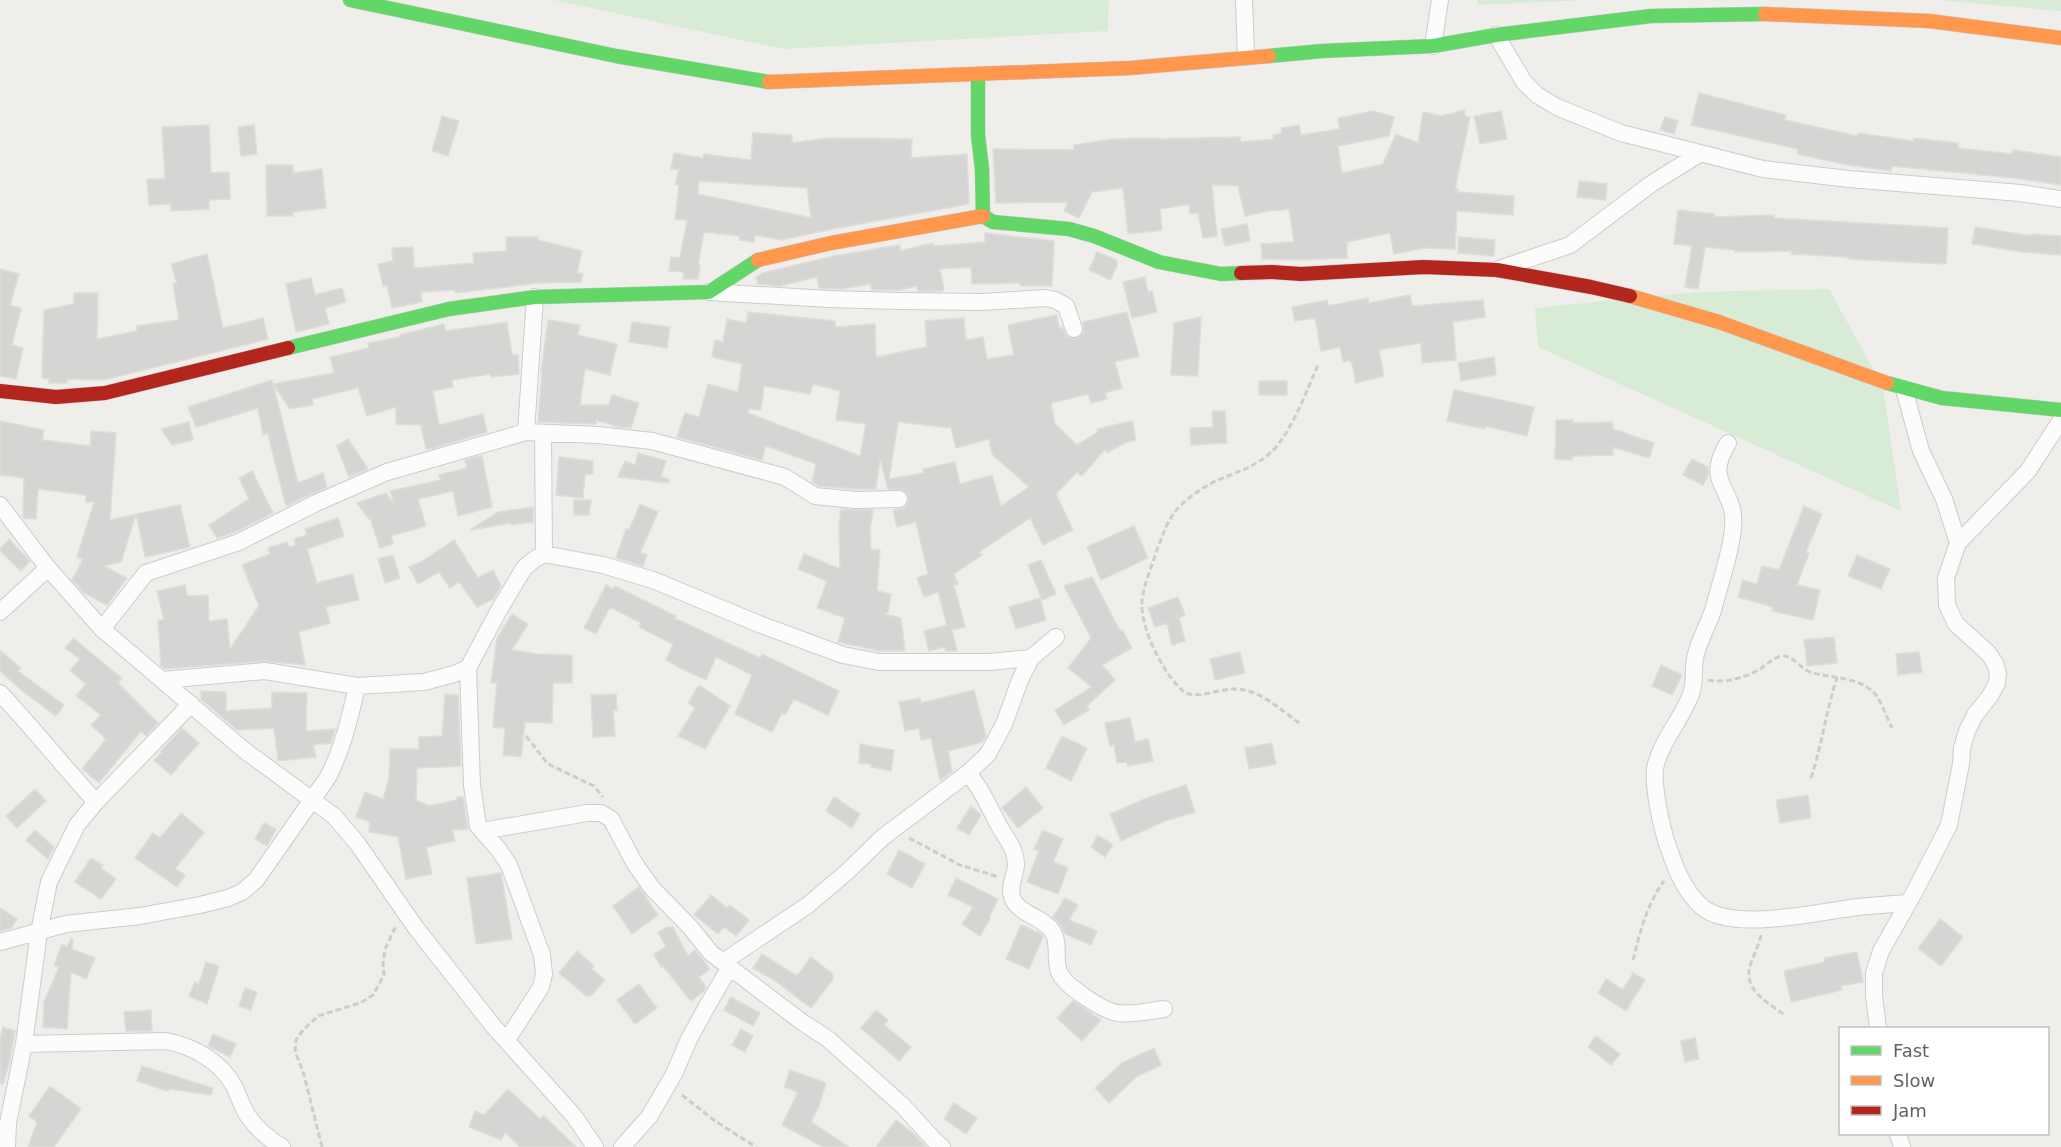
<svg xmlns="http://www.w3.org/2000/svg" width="2061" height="1147" font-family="'DejaVu Sans',sans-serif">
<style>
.green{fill:#d8ebd6}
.building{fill:#d6d5d3;stroke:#deddd9;stroke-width:1.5;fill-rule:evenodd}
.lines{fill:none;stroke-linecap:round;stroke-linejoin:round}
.street-casing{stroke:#cbcccc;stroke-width:18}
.fast-casing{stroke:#cacacb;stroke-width:15}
.slow-casing{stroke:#cacacb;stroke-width:15}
.jam-casing{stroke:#cacacb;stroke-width:15}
.path{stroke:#cacfcc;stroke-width:3;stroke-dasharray:6 3;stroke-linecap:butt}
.street{stroke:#fdfcfc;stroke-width:16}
.fast{stroke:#63d668;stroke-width:14}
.slow{stroke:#ff974d;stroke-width:14}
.jam{stroke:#b3261e;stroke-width:14}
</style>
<rect width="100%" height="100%" fill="#efeeea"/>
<path class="green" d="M554,0H1109L1108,31L783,49Z
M1478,0H1586L1477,5Z
M1936,0H2061V11Z
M1829,289L1883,387L1901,511L1538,347L1535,308L1696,292Z"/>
<path class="building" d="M1699,93L1786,115L1785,120L1857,136L1858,133L1914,141V138L1958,143V148L2011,154L2013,150L2061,157V185L2013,178L1892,166L1891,171L1848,165L1797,154L1798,149L1691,125Z
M1464,110L1466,117H1470L1455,189H1458V192L1514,196L1513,215L1457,211L1455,249L1424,248L1394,254L1390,233L1347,242V258L1296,260L1262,259L1261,244L1294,242L1289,209L1274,211L1273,210L1245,216L1238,186L1212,185L1217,236L1203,238L1198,213L1190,214L1189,204L1160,209L1162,230L1128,234L1123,188L1092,192L1079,218L1064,211L1068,202L996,203L993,149L1074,150V145L1113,139L1158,138V139L1240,137V142L1274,139L1273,135L1282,133L1281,128L1299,125L1301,135L1340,129L1338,118L1373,111L1394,117L1389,136L1338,146L1342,173L1383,164L1396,134L1418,143L1423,112L1442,116Z
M1501,111L1507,139L1480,144L1474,116Z
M442,116L459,121L448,156L432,151Z
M1665,117L1678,121L1674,134L1660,130Z
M209,125L211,173L229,172L230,199L209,200V209L171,211V204L149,205L147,179H165L162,127Z
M254,125L257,154L241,156L238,127Z
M753,133L792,135V143L829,138L912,139L911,158L967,154L969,204L828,230L782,240L755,235L754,242L739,240L740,236L704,232L698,265H700L698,279H683L684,272L669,271L671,257L680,258L687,220L675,219L679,185L675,184L679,170L671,169L674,153L703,158L704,154L751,160ZM699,181L807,188L811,218L698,194Z
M266,165H293V173L322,169L326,208L293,212V216H267Z
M1579,181L1607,184L1606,200L1577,197Z
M1678,210L1715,214L1714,217L1774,215V218L1948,228L1946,264L1848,259L1849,257L1791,254L1792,251L1735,252V250L1705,247L1698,289L1685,287L1692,246L1674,244Z
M1247,224L1250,241L1225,246L1221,229Z
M1975,227L2032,236V234L2061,236V255L2023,252L1972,244Z
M985,233L1054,241L1052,286H1020V283L972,284L971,267L940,269L944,290L941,291H918L917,286L899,290H872L870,284L842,289L819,288L817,277L780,286L758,284L756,277L763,273L834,256L900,245V251L933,243V246L985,242Z
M506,237H538V240L582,251L577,273L583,274L581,282L538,283L456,293L455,290L421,292L422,302L392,308L387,285L383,286L378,264L393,261L392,248L413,247L414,268L474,263L473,253L507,251Z
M1459,237L1495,240L1494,256L1458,253Z
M1097,252L1117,260V266L1110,280L1089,270Z
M207,254L223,328L263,318L268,339L103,380L67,379V383H49V379L42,378L44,310L74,304V293H98L97,339L137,331L136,326L179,320L173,284L177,283L171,264Z
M0,269L19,274L10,305L21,308L12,345L23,348L16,379L0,376Z
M1145,277L1148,292L1152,291L1157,312L1132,318L1123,282Z
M311,278L315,295L342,288L346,302L325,308L329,324L296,332L286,284Z
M1410,295L1412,306L1483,300L1485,317L1453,322L1456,360L1422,363L1421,343L1379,350L1384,376L1356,383L1352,364L1349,360L1343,362L1340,347L1321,351L1315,318L1295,321L1292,307L1327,300L1329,306L1368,298L1369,303Z
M748,312L835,321L836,327L875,324L876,357L927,347L925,321L964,318L966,340L983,337L987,359L1014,355L1008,325L1057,315L1059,328L1062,327L1067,337L1077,339L1084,332L1083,322L1127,312L1139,356L1115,362L1122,388L1105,393L1107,399L1091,403L1088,394L1051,403L1055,424L1077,445L1098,432L1097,429L1132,421L1136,440L1124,443L1107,453L1105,449L1082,476L1077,472L1056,494L1073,530L1043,545L1030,518L979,552L982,555L954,574L958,584L954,585L965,627L952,630L957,651H946L944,647L929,651L924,631L947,625L938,592L924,597L917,578L928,574L916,522L897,527L893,510L905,508L908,503V494L903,490L888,489L880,458L876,489H856L819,486L812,482L816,464L800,458L766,446L762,460L677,437L685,413L699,417L708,384L738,392L742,364L712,357L715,340L723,342L727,319L746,323ZM813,384L840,391L836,420L866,424L860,456L748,413L749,409L761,410L764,386L810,394ZM898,422L951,428L956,448L989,439L992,454L1029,487L1001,506L992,475L960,484L955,462L923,469L924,473L889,479Z
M1201,317L1198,376L1171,375L1174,323Z
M548,320L580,325L578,335L617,344L610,375L585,369L580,405H609L612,395L639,403L631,428L619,427L596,420V424L538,422L542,372H541Z
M507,322L512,355H518L519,374L491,377L490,374L452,380L453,387L433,391L439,425L483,414L487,432L434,448L426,449L421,425L396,424V407L367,416L358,388L312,399L313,405L290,409L273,384L334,373L330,357L369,348L368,343L400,337V335L444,324L445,331Z
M632,322L670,327L667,348L629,342Z
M1494,357L1496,375L1461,381L1458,363Z
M272,380L298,483L323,473L327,487L286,506L268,434L263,435L258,408L196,427L188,407Z
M1259,381H1287V395H1259Z
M1454,390L1534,407L1527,436L1486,426L1485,429L1447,421Z
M1212,411H1225L1227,443L1191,445L1190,428L1213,427Z
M1556,420H1573V423L1612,422L1613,429L1654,443L1649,458L1613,447V455L1572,456V460L1555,459Z
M0,421L44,430L42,440L90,446L91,431L116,433L110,520L136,514L121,562L104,566L127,578L107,605L84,593L72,580L83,559L77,557L94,502H86V495L38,489L36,519L23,518L24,478L0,475Z
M189,422L193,440L172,445L161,429Z
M348,439L368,469L349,477L337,446Z
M638,453L666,461L661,476L669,480L668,483L618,477L625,461L635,465Z
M482,456L492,507L458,516L453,491L418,499L426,526L391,536L393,544L380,548L370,518L369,519L357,503L386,493L395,506L390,491L441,480L439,475L467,468L465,460Z
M559,457L593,461V474H585L583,498L556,495Z
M1692,459L1708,467V475L1703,485L1683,475Z
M252,471L273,513L235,532L217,538L209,525L249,499L239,478Z
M574,500H591L589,515H574Z
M640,504L658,512L640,553L647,555L643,566L616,558L626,529L629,530Z
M180,505L190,547L145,557L136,514Z
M1804,506L1822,514L1806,552L1809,553L1797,585L1820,590L1813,620L1772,611L1773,607L1738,597L1743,580L1757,584L1762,566L1779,570Z
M533,507V522L511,525V523L470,530L498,512Z
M841,509L873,510L870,529L871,550H880L877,591L891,594L888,612L884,614L901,618L905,651H880L838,642L845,618L817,608L827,581L798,569L804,554L840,569L839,526Z
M338,518L344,536L307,549L317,583L353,574L359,600L326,607L330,623L299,632L305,665L264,661L165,669L161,666L158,620H164L157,591L185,585L187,596L208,595L209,621L227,619L230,649L259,606L242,565L270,554L268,548L287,542L289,547L296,545L294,539L307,535L305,529Z
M1134,526L1148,558L1101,580L1087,547Z
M9,539L30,561L21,571L0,551V549Z
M454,540L478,578L493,570L501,586L493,599L477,607L459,582L450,588L439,572L418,584L409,567L421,562Z
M393,555L400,578L385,583L378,559Z
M1857,555L1890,569L1881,589L1848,576Z
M1041,560L1056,594L1042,600L1028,565Z
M1092,577L1120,631L1122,630L1132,648L1102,665L1115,680L1087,706L1089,710L1064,725L1055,710L1092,687L1068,668L1091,638L1064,586Z
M606,585L613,589L615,586L676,616L674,618L760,658L762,654L839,691L828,715L794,699L785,715L782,713L772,732L735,714L752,675L716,657L706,680L680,668L666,660L673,644L639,627L641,623L610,607L596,634L584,628Z
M1178,597L1185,615L1179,618L1185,641L1172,645L1167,623L1155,627L1148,608Z
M1040,598L1046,620L1016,629L1009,607Z
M512,614L528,624L512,650L537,654L572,655V683H553L552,723L525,722L521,757L503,755L505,728L493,727L497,683H491L497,638Z
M1834,637L1837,663L1807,666L1804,640Z
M73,638L122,678L118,683L158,723L146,736L141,731L99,783L82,769L106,739L91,725L101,715L76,696L86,684L70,671L80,659L65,648Z
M0,650L21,668L18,671L64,705L56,716L25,693L0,671Z
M1240,652L1245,673L1215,680L1210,659Z
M1919,652L1922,672L1898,675L1896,654Z
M1661,665L1682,675L1672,695L1652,686Z
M699,685L730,706L705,749L678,736L695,708L688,703Z
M974,690L986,736L982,742L948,751L952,772L940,780L931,738L921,740L919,728L905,731L899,702L920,698L921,703Z
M201,691L226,692V711L272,708V692L307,693L306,731L335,729L331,743L313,745L316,757L278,761L274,728L237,730L201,699Z
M445,694L458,695L461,766L417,768L416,800L429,806L457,800V797H463L468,829L452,830L455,841L426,847L432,874L406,879L398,837L369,832L370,822L356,817L365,792L383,799L389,778L390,749H419V737L442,736Z
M616,694L617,710H613L615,736L593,737L591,695Z
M1130,718L1135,742L1148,739L1153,761L1128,766L1127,762L1117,763L1114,745L1110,746L1105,723Z
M182,728L199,743L171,775L154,760L162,752L161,751Z
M1062,736L1087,748L1071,781L1046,768Z
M1272,743L1276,764L1249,769L1245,748Z
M860,744L894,750L891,771L871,767V764L859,763Z
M1186,785L1195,812L1165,821L1121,841L1110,814L1152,796Z
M1026,787L1043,808L1018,828L1002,808Z
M35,789L46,801L17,828L6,816Z
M1808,795L1811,818L1780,823L1776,800Z
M834,797L860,814L852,828L826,811Z
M971,806L981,815L969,835L957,828Z
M181,813L204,832L175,869L185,875L177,887L135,858L153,833L160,838Z
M264,823L276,829L267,846L255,839Z
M35,830L54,847L48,859L26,840Z
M1043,830L1063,839L1053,862L1068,868L1058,894L1027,882L1039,851L1034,849Z
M1098,835L1113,845L1105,857L1091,847Z
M899,850L925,864L912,888L887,874Z
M91,858L103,865L101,868L116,879L101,899L75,882Z
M501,873L512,939L476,944L467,878Z
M956,878L998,899L989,918L990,919L980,936L962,924L973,907L948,895Z
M639,887L658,915L632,934L613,906Z
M711,895L727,908L730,905L749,920L736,936L724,927L718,934L694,915Z
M1065,898L1078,905L1069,920L1097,931L1091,945L1065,934L1061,926L1053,917Z
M0,908L17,919L11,928L0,931Z
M1940,919L1963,937L1941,966L1918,948Z
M1021,925L1040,933L1043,937L1029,969L1006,959Z
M668,927H673L688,956L695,950L710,969L699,977L706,987L703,992L691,1001L663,966L661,967L654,954L666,947L658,932Z
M71,939H73L72,949L95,958L86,979L71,972L67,1029L43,1027L44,1002L59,967L54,965L62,944L67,947Z
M577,951L594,966L592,969L605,980L591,996H586L559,973Z
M1857,952L1863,982L1841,986L1842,990L1791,1002L1784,971L1825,962L1824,958Z
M762,954L797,976L811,957L833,974V979L811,1008L774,980L753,968Z
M206,962L219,966L207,1004L189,996L195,982L199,984Z
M1633,973L1645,980L1626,1011L1598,993L1606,979L1623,990Z
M639,984L657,1008L635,1024L617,1000Z
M245,988L257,992L251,1010L239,1006Z
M731,997L760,1013L753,1026L724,1010Z
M1073,1001L1101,1020L1082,1041L1057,1018Z
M151,1010L152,1031H126L124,1012Z
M876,1010L888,1020L884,1025L911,1047L899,1061L861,1028Z
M3,1027L15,1031L9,1064L3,1084L0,1083V1038Z
M741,1029L753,1036L745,1052L732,1045Z
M213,1034L236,1044L230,1057L208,1046Z
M1596,1036L1620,1054L1611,1065L1588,1047Z
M1695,1038L1699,1059L1685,1062L1681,1041Z
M1154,1048L1161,1065L1136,1077L1109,1103L1095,1088L1122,1063Z
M142,1066L213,1088L211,1095L169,1089L168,1091L137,1081Z
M790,1070L826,1083L819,1106L811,1122L849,1147H823L782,1125L798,1092L784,1087Z
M50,1086L81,1109L54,1147H28L37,1122L29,1116Z
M508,1089L540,1119L544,1116L576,1147H520L505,1132L501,1140L469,1127L475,1111L484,1115Z
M954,1103L977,1118L966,1134L944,1119Z
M896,1120L914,1134L926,1147H876Z"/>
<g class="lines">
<defs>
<path id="street" d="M1244,0L1246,57
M1496,35L1524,82L1537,95L1557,107L1621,133L1763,169L1849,179L2020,193L2061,199
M1433,46L1440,0
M1499,269L1570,245L1651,184L1699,154
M709,292L829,299L901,301L983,302L1045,298L1055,300L1066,306L1074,329
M1904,389L1921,451L1944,499L1958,543
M526,432L535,297
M543,433L544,554
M1728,443C1702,485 1737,487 1733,528C1731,553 1720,583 1714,607C1709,624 1700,638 1696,654C1692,667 1696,681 1691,694C1682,719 1663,738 1656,764C1651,781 1662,831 1669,849C1676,870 1685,892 1702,907C1733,933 1821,911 1858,907C1875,905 1892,904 1908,903
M0,505L48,568L102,629L244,750L334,816L357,843L416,928L494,1027L574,1116L595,1147
M0,612L48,568
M102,629L146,573L239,542L316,503L387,472L526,432L598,435L652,441L785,477L815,496L856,500L899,499
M468,668L472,785L478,826L499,850L509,865L542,955L544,974L541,987L507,1040
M163,680L265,671L357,686L424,682L454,674L468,668L499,610L524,568L535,559L544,554L603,565L653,580L759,624L843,655L879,662H989L1031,658
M0,693C33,728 63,766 96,802
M968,773C981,788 987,803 996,820C1003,835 1016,847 1016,865C1015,876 1009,886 1012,897C1017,914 1044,917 1053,932C1060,945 1054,959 1059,972C1065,986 1103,1011 1118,1013C1132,1015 1150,1011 1164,1009
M482,831L587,813H601L611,819L635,864L652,888L690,927L711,953L802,1022L828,1039L903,1106L934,1140L942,1147
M0,942L66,924L140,916L200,905L228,898L242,892L256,880L328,777C343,748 350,717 357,686
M723,962L808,905L848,871L883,837L968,773L988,754L1004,724L1020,680L1031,658L1056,637
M1878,1028L1874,995V973L1881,951L1915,891L1949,825L1961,764L1962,748L1967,731L1975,715L1990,696L1997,683L1998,673L1995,663L1988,653L1956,624L1947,605L1946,578L1958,543L2028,471L2061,420
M24,1044L166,1041C193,1046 220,1061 234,1086C239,1096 242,1107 248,1116C256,1128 270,1140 282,1147
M1898,1134L1902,1147
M7,1147L8,1123L24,1044L39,932L49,882L77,825L96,802L191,704
M622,1147L649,1117L674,1074L689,1039L706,1008L730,967"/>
<path id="fast" d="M350,0L616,56L769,82
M1269,56L1322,51L1433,46L1496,35L1651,16L1765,14
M978,75V135L982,169L983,216L993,222L1069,229L1094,236L1159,262L1221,274L1241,273
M288,348L449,309L535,297L709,292L758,260
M1887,383L1942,398L2061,410"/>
<path id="slow" d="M1765,14L1929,21L2061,38
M769,82L1130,68L1269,56
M758,260L831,243L983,216
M1630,296L1719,322L1887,383"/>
<path id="jam" d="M1241,273L1272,272L1301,274L1424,267L1497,270L1591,287L1630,296
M0,391L56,397L105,393L288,348"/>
</defs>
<use href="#street" class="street-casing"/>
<use href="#fast" class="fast-casing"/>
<use href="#slow" class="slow-casing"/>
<use href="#jam" class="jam-casing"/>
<path class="path" d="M1708,680C1727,684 1751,676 1766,665C1771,661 1775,657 1782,656C1793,655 1800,668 1810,672C1832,679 1864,676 1878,698C1883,707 1887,718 1892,728
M1299,723C1281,710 1259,689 1236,689C1220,688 1194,701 1183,691C1164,675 1140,628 1142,602C1143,586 1152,566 1157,550C1163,534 1168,518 1180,506C1190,496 1205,486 1218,480C1237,472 1255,467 1270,453C1290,436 1307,390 1318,365
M526,736L548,764L594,786L603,797
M1811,778C1822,745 1826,711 1837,678
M909,838L960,865L999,877
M1761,935C1759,945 1753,956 1750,966C1743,991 1769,1003 1786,1016
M1633,960C1640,932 1647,904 1664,881
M682,1095L715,1121L756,1147
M322,1147L303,1071L295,1052L296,1040L303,1030L318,1016L360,1003L373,995L384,975L383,964L385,949L396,926"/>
<use href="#street" class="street"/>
<use href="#fast" class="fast"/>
<use href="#slow" class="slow"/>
<use href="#jam" class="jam"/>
</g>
<rect x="1839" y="1027" width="210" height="108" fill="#ffffff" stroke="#bfc1c3" stroke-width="1.5"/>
<rect x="1851" y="1046" width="30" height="9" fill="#63d668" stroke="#bfc1c3" stroke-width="1.5"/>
<text x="1893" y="1057" font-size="18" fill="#5f6368">Fast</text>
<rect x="1851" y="1076" width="30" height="9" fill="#ff974d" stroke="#bfc1c3" stroke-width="1.5"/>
<text x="1893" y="1087" font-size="18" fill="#5f6368">Slow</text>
<rect x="1851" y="1106" width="30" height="9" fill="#b3261e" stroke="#bfc1c3" stroke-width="1.5"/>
<text x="1893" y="1117" font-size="18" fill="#5f6368">Jam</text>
</svg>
